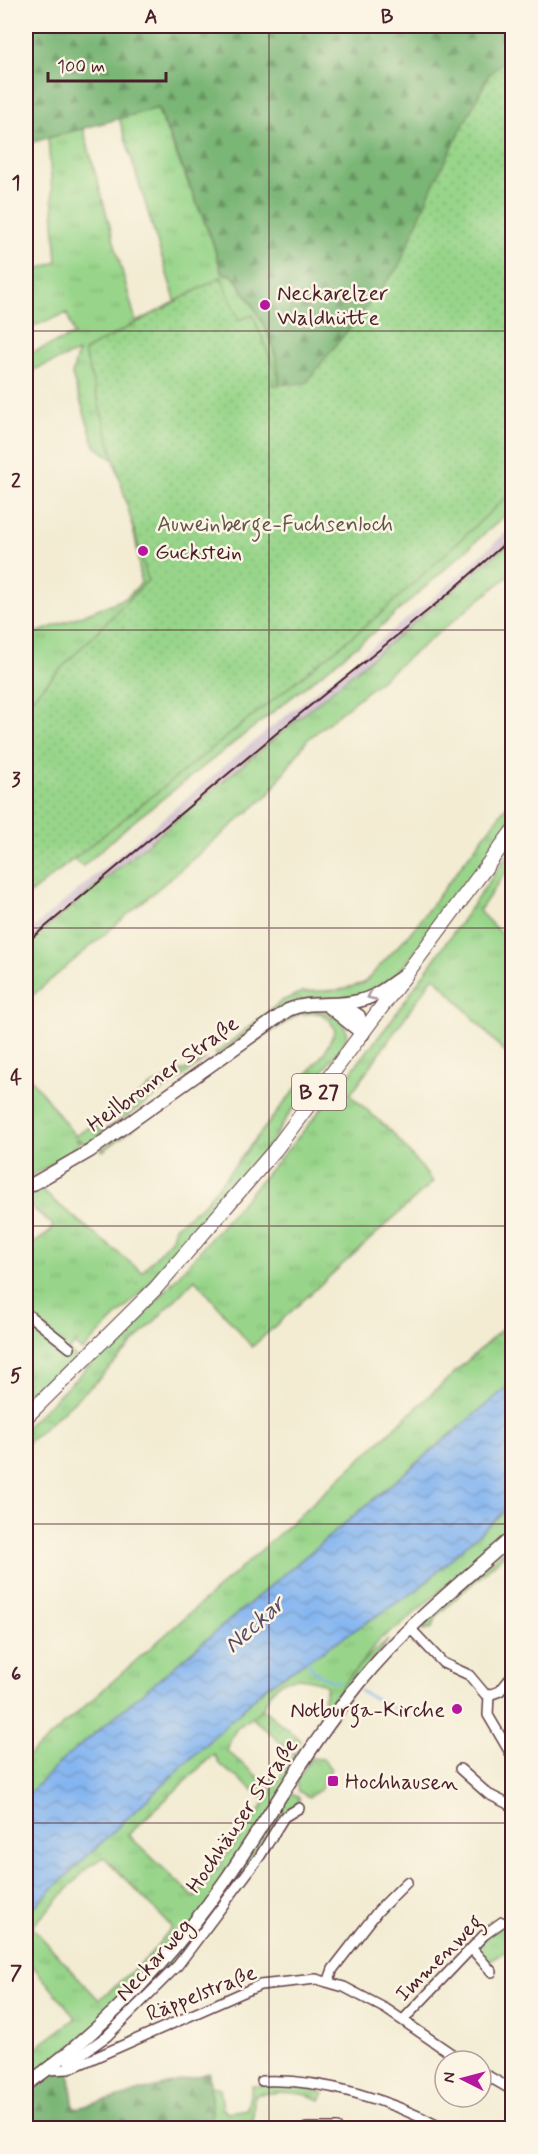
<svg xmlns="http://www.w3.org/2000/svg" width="538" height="2154" font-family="Mynerve,sans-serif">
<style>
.industrial{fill:#cfbdcf}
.grass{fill:url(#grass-tufts);stroke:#717a5a;stroke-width:1.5;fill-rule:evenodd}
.forest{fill:url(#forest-firs);stroke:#626a50;stroke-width:1.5}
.park{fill:url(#park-dots);stroke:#717a5a;stroke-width:1.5}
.water{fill:url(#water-waves);stroke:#676a8e;stroke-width:1.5}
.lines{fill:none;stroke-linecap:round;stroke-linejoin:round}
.stream{stroke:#84b5f0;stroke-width:2}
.street-casing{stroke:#633e44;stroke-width:12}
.secondary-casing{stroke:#633e44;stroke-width:15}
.primary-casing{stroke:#633e44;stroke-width:16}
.street{stroke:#fff;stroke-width:9}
.secondary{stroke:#fff;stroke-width:12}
.primary{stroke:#fff;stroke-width:14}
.rail{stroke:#4a1f2b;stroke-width:2}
.oneway{stroke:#ae9aa0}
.grid{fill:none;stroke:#4a1f2b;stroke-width:1.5;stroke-opacity:0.55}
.poi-dot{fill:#b5179e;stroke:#fcf5e5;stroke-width:2}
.labels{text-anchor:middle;stroke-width:5;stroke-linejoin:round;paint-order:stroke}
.shield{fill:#fcf5e5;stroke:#7f5f63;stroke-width:1.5}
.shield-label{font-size:21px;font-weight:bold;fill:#4a1f2b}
.poi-label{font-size:22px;fill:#4a1f2b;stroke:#fcf5e5;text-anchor:start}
.park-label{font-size:22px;fill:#615648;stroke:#fcf5e5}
.street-label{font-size:22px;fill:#4a1f2b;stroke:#fcf5e5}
.water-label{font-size:24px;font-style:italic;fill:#5b4c66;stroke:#fcf5e5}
.neatline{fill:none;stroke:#4a1f2b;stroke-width:2}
.grid-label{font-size:20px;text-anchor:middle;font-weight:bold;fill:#4a1f2b}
</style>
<defs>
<pattern id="grass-tufts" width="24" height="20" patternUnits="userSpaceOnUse" patternTransform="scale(1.5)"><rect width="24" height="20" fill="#98d58a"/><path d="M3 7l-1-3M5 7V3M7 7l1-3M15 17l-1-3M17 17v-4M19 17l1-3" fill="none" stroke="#84b677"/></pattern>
<pattern id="forest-firs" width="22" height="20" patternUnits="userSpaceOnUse" patternTransform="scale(1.5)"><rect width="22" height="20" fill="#7ab676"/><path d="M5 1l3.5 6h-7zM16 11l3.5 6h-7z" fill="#669361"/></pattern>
<pattern id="park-dots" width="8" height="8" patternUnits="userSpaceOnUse" patternTransform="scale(1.5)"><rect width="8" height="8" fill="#98d58a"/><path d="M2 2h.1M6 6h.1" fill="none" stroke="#84b677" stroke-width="1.8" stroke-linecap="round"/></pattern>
<pattern id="water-waves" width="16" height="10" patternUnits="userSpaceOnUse" patternTransform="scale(1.5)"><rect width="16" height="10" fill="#84b5f0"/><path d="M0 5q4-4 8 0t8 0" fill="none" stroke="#6e93c3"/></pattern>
</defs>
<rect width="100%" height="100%" fill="#fcf5e5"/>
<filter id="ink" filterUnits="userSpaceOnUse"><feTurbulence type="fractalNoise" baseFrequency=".0167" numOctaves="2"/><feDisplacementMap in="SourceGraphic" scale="12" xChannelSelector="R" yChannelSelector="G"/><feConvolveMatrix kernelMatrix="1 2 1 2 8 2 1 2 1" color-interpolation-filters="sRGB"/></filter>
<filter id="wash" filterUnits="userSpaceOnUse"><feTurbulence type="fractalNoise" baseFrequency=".008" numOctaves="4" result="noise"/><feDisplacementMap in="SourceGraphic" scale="24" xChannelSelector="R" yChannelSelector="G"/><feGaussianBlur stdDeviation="1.35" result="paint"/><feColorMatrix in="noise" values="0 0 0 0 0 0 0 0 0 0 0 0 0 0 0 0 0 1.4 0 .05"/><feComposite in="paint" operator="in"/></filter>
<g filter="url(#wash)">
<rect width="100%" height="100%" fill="#f3ecd3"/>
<path class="industrial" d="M512,527V541L481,569L199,799L26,945V934L253,742L440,592Z"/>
<path class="grass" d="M157,108L212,240L222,273L241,275L233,276C259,311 284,352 278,397L512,149V509L377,630L128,826L83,866L69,857L26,815V637L126,598L141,583L136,541L131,522L133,521L114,460L95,446L72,375L78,352L26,373V355L74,335L67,313L26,329V274L57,262L48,137L83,128L136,322L176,303L119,118Z
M512,541V573L307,740L268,795L26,1001V945Z
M512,799V822L403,968C385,986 367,1002 340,999C328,997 315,996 303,1000C272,1010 245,1036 219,1055L215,1054L282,1001L302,992L339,990L364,983L411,932Z
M512,849V863L479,911L512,945V1060L434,976L350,1095L394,1134L433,1182L252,1347L195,1279L98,1380L26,1444V1427L159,1298L307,1127L388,1025Z
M310,1008C328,1011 355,1022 344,1044L289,1114L267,1149L224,1199L149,1284L82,1351L75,1345L77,1341L63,1359L71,1353L78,1359L26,1407V1249L51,1231L53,1225L26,1203V1195L38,1188L142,1272L172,1238L175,1227L204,1204L324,1053L335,1031L330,1020L320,1013L299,1014L222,1063L103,1151L101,1149L296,1011Z
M207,1059L87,1145L76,1138L81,1147L26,1179V1072L75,1136L95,1124L101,1132L123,1118L120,1108L149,1087Z
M512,1320V1383L63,1760L26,1796V1758L268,1544Z
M512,1504V1530L475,1565L469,1566L400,1626L381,1638L320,1714L327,1686C308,1676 283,1673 270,1694C266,1700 265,1706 261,1710C240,1728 235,1722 227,1751L270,1787L264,1798L220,1765L214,1754L128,1835L195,1898L262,1807L295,1752C317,1740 326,1711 339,1691C352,1672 370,1653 388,1640L284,1789L299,1798V1808L284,1817C223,1907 161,1998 70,2062C57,2071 40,2078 26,2085V2060L41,2044L76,2018L26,1958V1914L266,1687L417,1590ZM104,1857L172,1927L147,1958L99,2000L32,1927L90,1865Z
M512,1542V1548L437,1615L432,1628L423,1630L431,1614Z
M311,1758L323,1759L331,1769L320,1790L309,1797L298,1791L296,1781Z
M512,1915V1947L485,1964L472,1949Z
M284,2084L304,2086L324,2093L320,2100C300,2090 276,2091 254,2095L253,2122L257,2128H213L210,2086L220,2088L223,2109L228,2112L247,2109L252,2086Z"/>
<path class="forest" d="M26,26H512V149L301,413L278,397C284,352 259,311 232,275L222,273L212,240L158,108L26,144Z
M69,2069L74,2109L209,2073L213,2128H26V2085L46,2070Z"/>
<path class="park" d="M512,52V492L379,615L26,897V704L148,580L84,351L221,277L239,320L253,315L275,370L273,385L306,383L399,266L432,187L489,75Z
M263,1709L300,1740L292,1752L251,1717Z"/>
<path class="water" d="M512,1383V1504L417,1590L266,1687L26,1914V1796L63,1760Z"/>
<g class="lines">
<path class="stream" d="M306,1660C315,1674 324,1680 341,1682
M347,1685L349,1686
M360,1691L410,1717"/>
</g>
</g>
<g filter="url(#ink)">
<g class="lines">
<defs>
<path id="street" d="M26,1313L70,1348
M410,1628L443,1663L469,1675L485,1694L489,1695
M489,1695L488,1715L512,1756
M489,1695L500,1691L512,1676
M460,1769L488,1794L512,1806
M472,1949L492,1972
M329,1980L333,1969L378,1911L407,1882
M403,2020L484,1935L502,1922
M69,2069V2063L107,2036L178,1965L260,1856L284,1817L299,1808
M46,2070L69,2069L260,1985L316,1979L344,1987L386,2009L462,2061
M481,2072L512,2090
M262,2081C322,2078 390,2100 442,2128
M306,2128H337"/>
<path id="secondary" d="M341,1004L359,1016L363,1034
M327,1005L363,1034
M26,1188L90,1151L288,1010C311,1000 334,1007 358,1001C375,998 388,986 403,976
M26,2085C103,2030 171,1958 225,1881C271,1814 310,1744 361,1681C405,1627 461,1583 512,1537"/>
<path id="primary" d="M26,1417L155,1289L275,1150L512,832"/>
</defs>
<use href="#street" class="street-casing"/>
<use href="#secondary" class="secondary-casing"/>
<use href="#primary" class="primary-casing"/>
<use href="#street" class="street"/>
<use href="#secondary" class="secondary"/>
<use href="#primary" class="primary"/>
<path class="rail" d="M26,943L290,722L447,595L512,537"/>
</g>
<defs><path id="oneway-chevron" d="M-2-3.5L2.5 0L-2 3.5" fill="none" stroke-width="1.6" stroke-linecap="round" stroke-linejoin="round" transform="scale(1.5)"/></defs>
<use class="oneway" href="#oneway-chevron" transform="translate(371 996) rotate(155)"/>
</g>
<path class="grid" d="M269,26V2128M26,331H512M26,630H512M26,928H512M26,1226H512M26,1524H512M26,1823H512"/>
<g class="poi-dot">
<circle cx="265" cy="305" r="6"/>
<circle cx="143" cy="551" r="6"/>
<circle cx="457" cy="1709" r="6"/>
<rect x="327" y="1775" width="12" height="12" rx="3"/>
</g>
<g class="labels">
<rect class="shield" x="292" y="1074" width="54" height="36" rx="4.5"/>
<g class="shield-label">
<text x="319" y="1099">B 27</text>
</g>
<g class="poi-label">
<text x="277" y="300">Neckarelzer<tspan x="277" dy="25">Waldhütte</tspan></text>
<text x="155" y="559">Guckstein</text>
<text x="445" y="1717" text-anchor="end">Notburga-Kirche</text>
<text x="345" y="1789">Hochhausen</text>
</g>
<g class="park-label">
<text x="275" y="531">Auweinberge-Fuchsenloch</text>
</g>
<g class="street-label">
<text transform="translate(162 1073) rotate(-36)" y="8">Heilbronner Straße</text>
<text transform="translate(241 1815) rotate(-56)" y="8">Hochhäuser Straße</text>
<text transform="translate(438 1957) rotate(-45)" y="8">Immenweg</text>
<text transform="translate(153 1959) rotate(-48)" y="8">Neckarweg</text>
<text transform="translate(201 1992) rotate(-22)" y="8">Räppelstraße</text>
</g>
<g class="water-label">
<text transform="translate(254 1624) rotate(-42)" y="8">Neckar</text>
</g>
</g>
<rect width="538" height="2154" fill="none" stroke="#fcf5e5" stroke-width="66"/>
<g transform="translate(463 2079) rotate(276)"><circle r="28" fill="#fcf5e5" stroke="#b59f9b" stroke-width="1.5"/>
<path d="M0-4.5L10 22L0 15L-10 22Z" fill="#b5179e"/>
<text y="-9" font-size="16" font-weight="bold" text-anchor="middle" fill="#4a1f2b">N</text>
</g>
<path d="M48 72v9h118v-9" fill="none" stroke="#4a1f2b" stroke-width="3"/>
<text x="57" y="72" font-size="18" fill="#4a1f2b" stroke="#fcf5e5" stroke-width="4.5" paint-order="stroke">100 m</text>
<rect x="33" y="33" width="472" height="2088" class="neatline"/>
<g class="grid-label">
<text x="151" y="23">A</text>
<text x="387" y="23">B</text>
<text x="16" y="189">1</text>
<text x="16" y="487">2</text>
<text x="16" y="786">3</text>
<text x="16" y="1084">4</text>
<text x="16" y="1382">5</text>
<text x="16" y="1680">6</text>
<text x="16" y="1979">7</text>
</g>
</svg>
